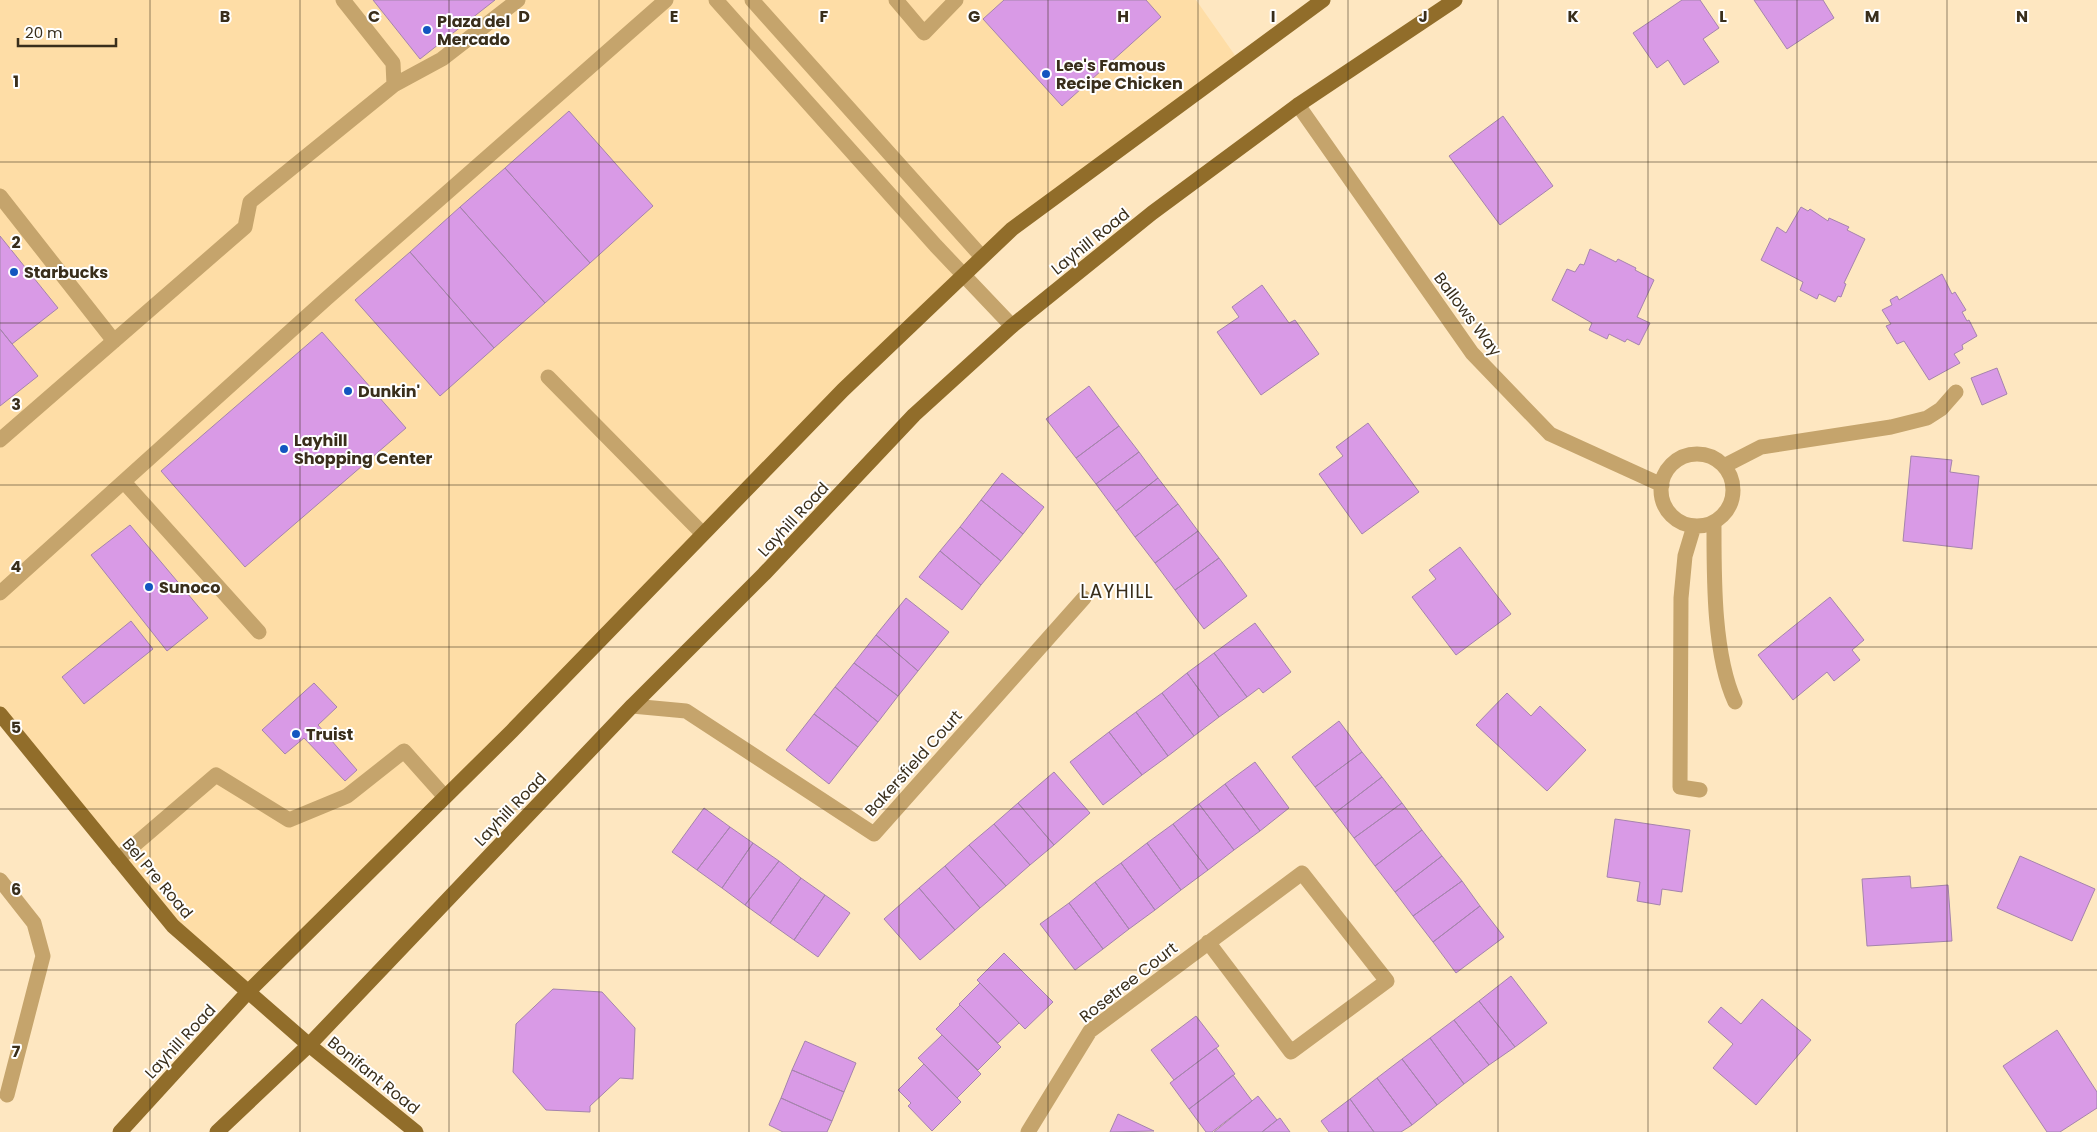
<svg xmlns="http://www.w3.org/2000/svg" width="2097" height="1132" font-family="Poppins,sans-serif">
<style>
.built{fill:#fedda6}
.building{fill:#d99ae6;stroke:#a584ac}
.lines{fill:none;stroke-linecap:round;stroke-linejoin:round}
.minor{stroke:#c5a46c;stroke-width:15}
.major{stroke:#916d2a;stroke-width:15}
.grid{fill:none;stroke:#392e1b;stroke-width:1;stroke-opacity:0.55}
.poi-dot{fill:#1355c0;stroke:#fff;stroke-width:2}
.labels{text-anchor:middle;stroke-width:4;stroke-linejoin:round;paint-order:stroke}
.poi-label{font-size:16px;font-weight:bold;fill:#392e1b;stroke:#fff;text-anchor:start}
.street-label{font-size:16px;fill:#392e1b;stroke:#fff}
.quarter-label{font-size:19px;letter-spacing:1px;fill:#392e1b;stroke:#fff}
.grid-label{font-size:16px;text-anchor:middle;font-weight:bold;fill:#392e1b;stroke:#fff;stroke-width:4;stroke-linejoin:round;paint-order:stroke}
</style>
<rect width="100%" height="100%" fill="#fee7c1"/>
<path class="built" d="M0,0H1196L1239,61L1012,229L248,992L202,951L0,714Z"/>
<path class="building" d="M373,0H495L420,59Z
M1004,0H1146L1161,17L1062,106L983,19Z
M1682,0H1700L1719,28L1703,39L1719,62L1684,85L1668,60L1657,68L1633,33Z
M1754,0H1823L1834,18L1787,49Z
M569,111L653,206L590,263L505,168Z
M1503,116L1553,186L1500,225L1449,156Z
M505,168L590,263L545,303L460,207Z
M460,207L545,303L494,348L410,252Z
M1801,207L1808,211L1810,209L1828,221L1829,218L1849,227L1847,230L1865,239L1844,283L1846,284L1841,297L1838,296L1835,302L1819,294L1817,299L1800,290L1803,282L1761,260L1777,227L1786,233Z
M0,236L58,308L12,344L0,329Z
M1590,249L1616,262L1618,259L1636,268L1635,270L1654,280L1637,317L1650,323L1639,345L1627,339L1625,342L1609,334L1607,339L1589,330L1592,323L1552,300L1567,269L1575,272L1580,264L1584,265Z
M410,252L494,348L440,396L355,300Z
M1942,274L1952,294L1955,292L1966,310L1962,312L1967,321L1969,320L1977,336L1962,345L1963,349L1954,354L1960,363L1929,380L1904,341L1897,344L1886,326L1891,324L1882,310L1892,305L1890,300L1897,296L1899,300Z
M1262,285L1289,323L1295,320L1319,354L1261,395L1217,332L1239,317L1232,307Z
M0,329L38,376L0,406Z
M322,332L406,428L245,567L161,471Z
M1997,368L2007,394L1982,405L1971,378Z
M1089,386L1119,426L1076,458L1046,419Z
M1368,423L1419,492L1362,534L1319,474L1343,456L1336,447Z
M1119,426L1139,452L1096,484L1076,458Z
M1139,452L1158,478L1116,511L1096,484Z
M1911,456L1952,460L1950,472L1979,476L1972,549L1903,541Z
M1002,473L1044,507L1023,534L981,500Z
M1158,478L1178,504L1135,537L1116,511Z
M981,500L1023,534L1001,561L960,527Z
M1178,504L1198,531L1155,563L1135,537Z
M130,525L208,618L167,651L91,555Z
M960,527L1001,561L981,585L940,551Z
M1198,531L1219,558L1175,590L1155,563Z
M1460,547L1511,614L1456,655L1412,597L1436,579L1429,570Z
M940,551L981,585L962,610L919,577Z
M1219,558L1247,596L1204,629L1175,590Z
M1830,597L1864,640L1852,650L1860,660L1834,681L1827,672L1793,700L1758,655Z
M906,598L949,632L918,671L876,635Z
M131,621L153,649L84,704L62,677Z
M1255,623L1291,672L1263,693L1259,688L1247,697L1214,653Z
M876,635L918,671L898,696L854,663Z
M1214,653L1247,697L1219,717L1187,673Z
M854,663L898,696L878,722L835,687Z
M1187,673L1219,717L1194,736L1162,693Z
M314,683L337,707L318,725L357,770L345,781L304,738L285,754L262,730Z
M835,687L878,722L858,747L814,714Z
M1162,693L1194,736L1168,756L1136,712Z
M1507,693L1531,716L1540,706L1586,750L1547,791L1476,725Z
M1136,712L1168,756L1142,775L1109,732Z
M814,714L858,747L829,784L786,750Z
M1339,721L1362,752L1315,787L1292,757Z
M1109,732L1142,775L1103,805L1070,762Z
M1362,752L1382,777L1335,813L1315,787Z
M1255,762L1289,808L1260,831L1225,784Z
M1054,772L1090,813L1054,845L1018,803Z
M1382,777L1402,803L1354,838L1335,813Z
M1225,784L1260,831L1234,850L1199,804Z
M1018,803L1054,845L1030,865L994,824Z
M1402,803L1422,830L1375,866L1354,838Z
M1199,804L1234,850L1208,870L1173,824Z
M704,808L730,827L697,870L672,852Z
M1615,819L1690,830L1682,892L1662,889L1660,905L1637,901L1640,882L1607,877Z
M994,824L1030,865L1006,886L969,845Z
M1173,824L1208,870L1181,890L1147,843Z
M730,827L753,843L722,888L697,870Z
M1422,830L1442,856L1395,892L1375,866Z
M753,843L779,861L745,905L722,888Z
M1147,843L1181,890L1155,910L1121,863Z
M969,845L1006,886L980,908L945,866Z
M1442,856L1462,881L1413,916L1395,892Z
M2020,856L2095,889L2072,941L1997,908Z
M779,861L801,878L770,923L745,905Z
M1121,863L1155,910L1129,929L1095,882Z
M945,866L980,908L955,930L919,888Z
M1910,876L1911,888L1948,885L1952,941L1867,946L1862,879Z
M801,878L825,895L794,940L770,923Z
M1462,881L1480,906L1433,942L1413,916Z
M1095,882L1129,929L1103,949L1069,903Z
M919,888L955,930L920,960L884,919Z
M825,895L850,913L818,957L794,940Z
M1069,903L1103,949L1075,970L1040,924Z
M1480,906L1504,937L1456,973L1433,942Z
M1004,953L1053,1002L1025,1029L977,980Z
M1511,976L1547,1023L1515,1047L1479,1001Z
M980,983L1019,1023L998,1043L959,1004Z
M553,989L602,992L635,1028L633,1079L620,1078L590,1106V1112L546,1110L513,1072L516,1024Z
M1762,999L1811,1040L1756,1105L1713,1068L1733,1044L1708,1022L1721,1007L1741,1024Z
M1479,1001L1515,1047L1489,1065L1454,1020Z
M960,1005L1001,1047L978,1070L936,1029Z
M1196,1016L1219,1046L1174,1080L1151,1050Z
M1454,1020L1489,1065L1464,1084L1430,1038Z
M2057,1030L2097,1092V1108L2060,1132H2047L2003,1066Z
M942,1035L981,1074L957,1098L918,1058Z
M1430,1038L1464,1084L1437,1105L1402,1059Z
M805,1041L856,1063L844,1092L792,1070Z
M1216,1048L1235,1074L1189,1109L1170,1083Z
M1402,1059L1437,1105L1412,1125L1377,1078Z
M924,1064L961,1102L932,1131L908,1106L911,1103L898,1090Z
M792,1070L844,1092L832,1121L781,1098Z
M1233,1075L1252,1101L1212,1132H1206L1189,1109Z
M1377,1078L1412,1125L1401,1132H1374L1350,1099Z
M1258,1096L1277,1120L1262,1132H1214Z
M781,1098L832,1121L827,1132H783L769,1125Z
M1350,1099L1374,1132H1329L1321,1121Z
M1118,1114L1154,1131L1110,1132Z
M1280,1118L1290,1132H1262L1277,1120Z"/>
<g class="lines">
<path class="minor" d="M716,0L936,246L1012,326
M752,0L982,257
M896,0L924,33L956,0
M394,85L442,59L518,0
M1298,105L1472,353L1550,434L1662,485
M0,196L114,341
M548,377L702,533
M0,440L245,227L250,202L394,85L393,63L343,0
M1661 490a36 36 0 1 1 72 0a36 36 0 1 1-72 0Z
M1724,466L1761,447L1891,427L1927,418L1941,409L1956,392
M124,482L259,632
M1714,522C1714,576 1713,654 1735,702
M1694,526L1685,556L1681,598L1680,787L1700,790
M0,593L326,299L666,0
M632,706L686,711L874,834L1084,598
M118,859L216,775L289,820L347,796L404,751L445,797
M0,880L34,923L43,956L7,1095
M1028,1132L1090,1031L1302,873L1387,981L1291,1052L1208,942"/>
<path class="major" d="M0,714L173,926L309,1045L416,1132
M120,1132L248,992L512,731L843,390L1012,229L1323,0
M217,1132L309,1045L632,706L764,574L914,415L1012,326L1152,213L1298,105L1455,0"/>
</g>
<path class="grid" d="M150,0V1132M300,0V1132M449,0V1132M599,0V1132M749,0V1132M899,0V1132M1048,0V1132M1198,0V1132M1348,0V1132M1498,0V1132M1648,0V1132M1797,0V1132M1947,0V1132M0,162H2097M0,323H2097M0,485H2097M0,647H2097M0,809H2097M0,970H2097"/>
<g class="poi-dot">
<circle cx="427" cy="30" r="5"/>
<circle cx="1046" cy="74" r="5"/>
<circle cx="14" cy="272" r="5"/>
<circle cx="348" cy="391" r="5"/>
<circle cx="284" cy="449" r="5"/>
<circle cx="149" cy="587" r="5"/>
<circle cx="296" cy="734" r="5"/>
</g>
<g class="labels">
<g class="poi-label">
<text x="437" y="27">Plaza del<tspan x="437" dy="18">Mercado</tspan></text>
<text x="1056" y="71">Lee's Famous<tspan x="1056" dy="18">Recipe Chicken</tspan></text>
<text x="24" y="278">Starbucks</text>
<text x="358" y="397">Dunkin'</text>
<text x="294" y="446">Layhill<tspan x="294" dy="18">Shopping Center</tspan></text>
<text x="159" y="593">Sunoco</text>
<text x="306" y="740">Truist</text>
</g>
<g class="street-label">
<text transform="translate(1090 241) rotate(-39)" y="6">Layhill Road</text>
<text transform="translate(1468 314) rotate(53)" y="6">Ballows Way</text>
<text transform="translate(793 519) rotate(-47)" y="6">Layhill Road</text>
<text transform="translate(913 763) rotate(-48)" y="6">Bakersfield Court</text>
<text transform="translate(510 809) rotate(-46)" y="6">Layhill Road</text>
<text transform="translate(158 878) rotate(50)" y="6">Bel Pre Road</text>
<text transform="translate(1128 982) rotate(-38)" y="6">Rosetree Court</text>
<text transform="translate(180 1041) rotate(-47)" y="6">Layhill Road</text>
<text transform="translate(374 1075) rotate(39)" y="6">Bonifant Road</text>
</g>
<g class="quarter-label">
<text x="1117" y="598">LAYHILL</text>
</g>
</g>
<g class="grid-label">
<text x="225" y="22">B</text>
<text x="374" y="22">C</text>
<text x="524" y="22">D</text>
<text x="674" y="22">E</text>
<text x="824" y="22">F</text>
<text x="974" y="22">G</text>
<text x="1123" y="22">H</text>
<text x="1273" y="22">I</text>
<text x="1423" y="22">J</text>
<text x="1573" y="22">K</text>
<text x="1723" y="22">L</text>
<text x="1872" y="22">M</text>
<text x="2022" y="22">N</text>
<text x="16" y="87">1</text>
<text x="16" y="248">2</text>
<text x="16" y="410">3</text>
<text x="16" y="572">4</text>
<text x="16" y="733">5</text>
<text x="16" y="895">6</text>
<text x="16" y="1057">7</text>
</g>
<path d="M18 38v8h98v-8" fill="none" stroke="#392e1b" stroke-width="2.5"/>
<text x="25" y="38" font-size="15" fill="#392e1b" stroke="#ffffff" stroke-width="4" paint-order="stroke">20 m</text>
</svg>
